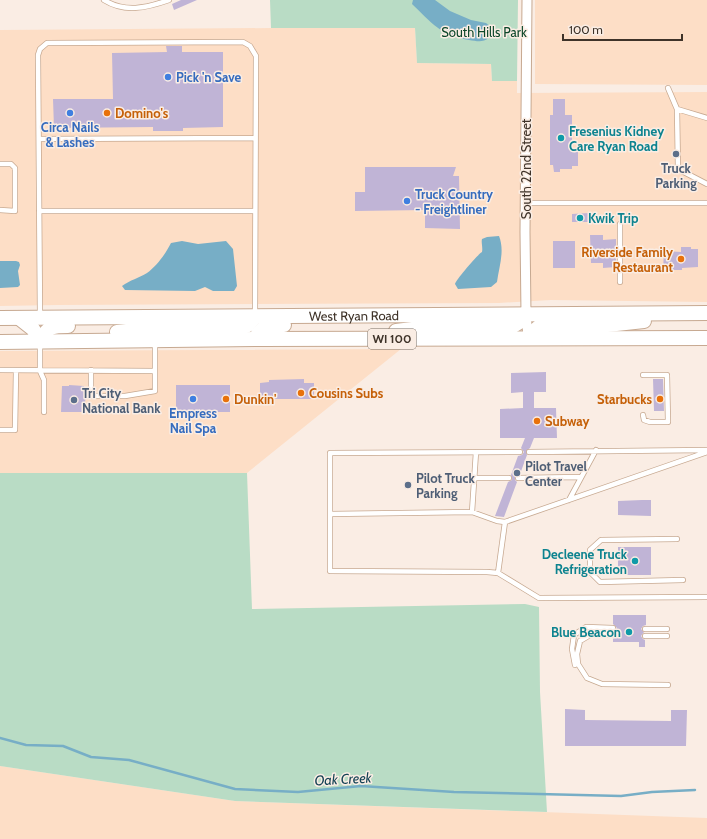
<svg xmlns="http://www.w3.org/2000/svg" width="707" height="839" font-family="Cabin,sans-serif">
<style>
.built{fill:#fddec6}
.green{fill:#b9dcc5}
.water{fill:#77aec6}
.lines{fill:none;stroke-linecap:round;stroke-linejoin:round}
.stream{stroke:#77aec6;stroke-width:2.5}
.building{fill:#c0b4d6}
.lane-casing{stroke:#c7a991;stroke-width:6}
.street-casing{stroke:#c7a991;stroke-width:11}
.primary-casing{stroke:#c7a991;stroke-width:16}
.lane{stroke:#fff;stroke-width:4.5}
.street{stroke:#fff;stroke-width:9}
.primary{stroke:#fff;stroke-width:14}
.shop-dot{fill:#3f7fe0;stroke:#faede4;stroke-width:1.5}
.food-dot{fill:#e8710a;stroke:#faede4;stroke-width:1.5}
.culture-dot{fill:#0f9aa8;stroke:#faede4;stroke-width:1.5}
.service-dot{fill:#5c6f8a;stroke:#faede4;stroke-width:1.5}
.labels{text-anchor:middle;stroke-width:3;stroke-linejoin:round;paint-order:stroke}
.shield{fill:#faede4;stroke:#776b61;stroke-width:1}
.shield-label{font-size:12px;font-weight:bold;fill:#3f3329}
.park-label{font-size:13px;fill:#0c472a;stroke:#faede4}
.shop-label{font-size:13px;font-weight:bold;fill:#366cbe;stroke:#faede4;text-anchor:start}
.food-label{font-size:13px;font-weight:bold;fill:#c56008;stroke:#faede4;text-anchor:start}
.culture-label{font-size:13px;font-weight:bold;fill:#0d838f;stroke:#faede4;text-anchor:start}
.service-label{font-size:13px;font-weight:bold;fill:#4e5e75;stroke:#faede4;text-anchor:start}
.street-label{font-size:13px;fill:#3f3329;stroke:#faede4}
.water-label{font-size:14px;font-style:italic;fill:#154355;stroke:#faede4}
</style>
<rect width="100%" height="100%" fill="#faede4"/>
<path class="built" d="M535,0H707V85L535,84Z
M271,28H415L417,63L491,64L492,81H517V93L707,92V302L551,300L499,303L58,305L0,306V30Z
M401,349L247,473H0V351Z
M0,766L235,801L707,818V839H0Z"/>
<path class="green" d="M270,0H518L517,81H492L491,64L417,63L415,28H271Z
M0,473H247L252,609L525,604L539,607L540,692L547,812L235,801L0,766Z"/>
<path class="water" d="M413,0H435L450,11L471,20L486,23L492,28L489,38C482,43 477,41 469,40C440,35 432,23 412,4Z
M499,236C505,251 499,267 497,282L491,287L458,289L455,284C456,280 478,254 482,252C483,247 481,243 482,239L487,237Z
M182,241L198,244L226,241L233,249L237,286L234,291H213L205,287L195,291L125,290L122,286C130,280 139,278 147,273C157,266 166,253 171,243Z
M0,261H16L19,262L20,265L18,271L20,285L18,287L0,288Z"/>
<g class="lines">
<path class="stream" d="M0,738L26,745L63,746L91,757L129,760L235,789L298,792L361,786L454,792L621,796L652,792L695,790"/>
</g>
<path class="building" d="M181,0H197L174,10L172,4Z
M166,46H182V52H223V127L183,128V131H153V127L54,128L53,99H113L112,53L167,52Z
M553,99H565V115H572V151H578V166H572V169H560V172H554L553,165H550V115H553Z
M365,167H456L453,176H459L460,229L425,228V210L355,211V192H365Z
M589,213V222H572V214Z
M590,235H603V240L616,239V267L603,268V263H591Z
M553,241H575V268H553Z
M681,247H691V249H698V267L682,268V270H663L664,251L681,252Z
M546,372V392H534V408H556L557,438H534L530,448L526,451L527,455L520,474L516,475L515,477V480L517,482L504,517L495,516L508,482L512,480L511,475L518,456L522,455L524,452L521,448L525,438H500V409L523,408V392L511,393V373Z
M304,379V383H314V399H260V383L269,382V380Z
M653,379H663L664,411H654Z
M69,385L84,386V394H86L84,412H61L62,386H69Z
M176,385H230V412H176Z
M642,500H651V516L618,515V501Z
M618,547H651V575H618Z
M613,615H646V625L643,626L641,629L644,632L641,636L643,639L645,640V647H639V642H613V639L617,635L614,632L617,628L613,624Z
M565,709L585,710V720L671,721V710H687L686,746H565Z"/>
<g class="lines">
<defs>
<path id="lane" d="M104,0C125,13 146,8 169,0
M668,88L677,109L707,118
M677,109L678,169L707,184
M39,139L255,138
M0,164H11L15,168V211L0,210
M526,203H707
M39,211H255
M620,224V282
M40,316L38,55L40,49L47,43L243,42L250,46L256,56L255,314
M40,343V371L44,380V412
M0,370L155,371
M91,370V396H125L155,391V342
M643,415L644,420L650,422H668L667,375H643
M0,430H15L16,371
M520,452L330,453V571L487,572L498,573L539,598L707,597
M529,452L707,450
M474,478H509
M518,478L581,477
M569,500L596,450
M472,512L476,452
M330,514L472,512L497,521L505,522L707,452
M677,539L601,540L590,550V572L600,582L683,580
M498,573L505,522
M645,629H667
M613,635H590L580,641L577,654L578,664L587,678L602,684L668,685
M645,636H667
M575,665L572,649L574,635L586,627L613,628"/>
<path id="street" d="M527,0L525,232L526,313L528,338"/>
<g id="primary">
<path id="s1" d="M0,318L707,313"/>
<path d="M19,318L33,329L40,341"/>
<path d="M396,331L429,327L513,326L521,321L526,313"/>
<path d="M117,332L146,329H236L248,325L255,317"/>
<path d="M528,338L534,331L540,326L550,325H607L644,321"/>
<path d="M255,339C263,324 268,325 284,325"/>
<path d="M40,341C48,326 52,326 68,326"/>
<path d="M0,342L255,339L707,338"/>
</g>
</defs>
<use href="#lane" class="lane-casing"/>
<use href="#street" class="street-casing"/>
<use href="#primary" class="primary-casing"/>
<use href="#lane" class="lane"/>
<use href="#street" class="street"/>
<use href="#primary" class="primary"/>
</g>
<g class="shop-dot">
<circle cx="168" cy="77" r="4"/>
<circle cx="70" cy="113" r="4"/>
<circle cx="407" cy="201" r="4"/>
<circle cx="193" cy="399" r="4"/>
</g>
<g class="food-dot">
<circle cx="107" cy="113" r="4"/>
<circle cx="681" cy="259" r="4"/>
<circle cx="301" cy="393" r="4"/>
<circle cx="226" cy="399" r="4"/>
<circle cx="660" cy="399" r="4"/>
<circle cx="537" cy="421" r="4"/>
</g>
<g class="culture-dot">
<circle cx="561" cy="138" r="4"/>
<circle cx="580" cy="218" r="4"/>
<circle cx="635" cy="561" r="4"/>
<circle cx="629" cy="632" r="4"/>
</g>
<g class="service-dot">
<circle cx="676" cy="154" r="4"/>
<circle cx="74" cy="400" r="4"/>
<circle cx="517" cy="473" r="4"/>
<circle cx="408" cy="485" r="4"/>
</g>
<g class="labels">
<rect class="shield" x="368" y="329" width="48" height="20" rx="3"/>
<g class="shield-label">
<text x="392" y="343">WI 100</text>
</g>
<g class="park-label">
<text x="484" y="37">South Hills Park</text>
</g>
<g class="shop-label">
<text x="176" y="82">Pick 'n Save</text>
<text x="70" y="132" text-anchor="middle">Circa Nails<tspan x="70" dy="15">&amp; Lashes</tspan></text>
<text x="415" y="199">Truck Country<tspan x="415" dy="15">- Freightliner</tspan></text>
<text x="193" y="418" text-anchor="middle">Empress<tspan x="193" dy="15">Nail Spa</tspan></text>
</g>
<g class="food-label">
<text x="115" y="118">Domino's</text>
<text x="673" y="257" text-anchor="end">Riverside Family<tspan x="673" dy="15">Restaurant</tspan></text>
<text x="309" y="398">Cousins Subs</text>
<text x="234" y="404">Dunkin'</text>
<text x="652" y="404" text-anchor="end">Starbucks</text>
<text x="545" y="426">Subway</text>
</g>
<g class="culture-label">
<text x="569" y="136">Fresenius Kidney<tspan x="569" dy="15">Care Ryan Road</tspan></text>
<text x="588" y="223">Kwik Trip</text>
<text x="627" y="559" text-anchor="end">Decleene Truck<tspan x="627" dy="15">Refrigeration</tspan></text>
<text x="621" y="637" text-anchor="end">Blue Beacon</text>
</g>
<g class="service-label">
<text x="676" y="173" text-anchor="middle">Truck<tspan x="676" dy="15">Parking</tspan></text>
<text x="82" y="398">Tri City<tspan x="82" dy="15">National Bank</tspan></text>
<text x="525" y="471">Pilot Travel<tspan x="525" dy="15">Center</tspan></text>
<text x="416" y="483">Pilot Truck<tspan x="416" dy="15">Parking</tspan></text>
</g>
<g class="street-label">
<text transform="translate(526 169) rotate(-90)" y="5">South 22nd Street</text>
<text dy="5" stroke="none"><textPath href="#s1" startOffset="354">West Ryan Road</textPath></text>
</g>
<g class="water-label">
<text transform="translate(343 779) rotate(-3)" y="5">Oak Creek</text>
</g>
</g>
<path d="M563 34v6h119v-6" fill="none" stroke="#3f3329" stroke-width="2"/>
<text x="569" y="34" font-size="12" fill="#3f3329" stroke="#faede4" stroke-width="3" paint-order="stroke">100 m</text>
</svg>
